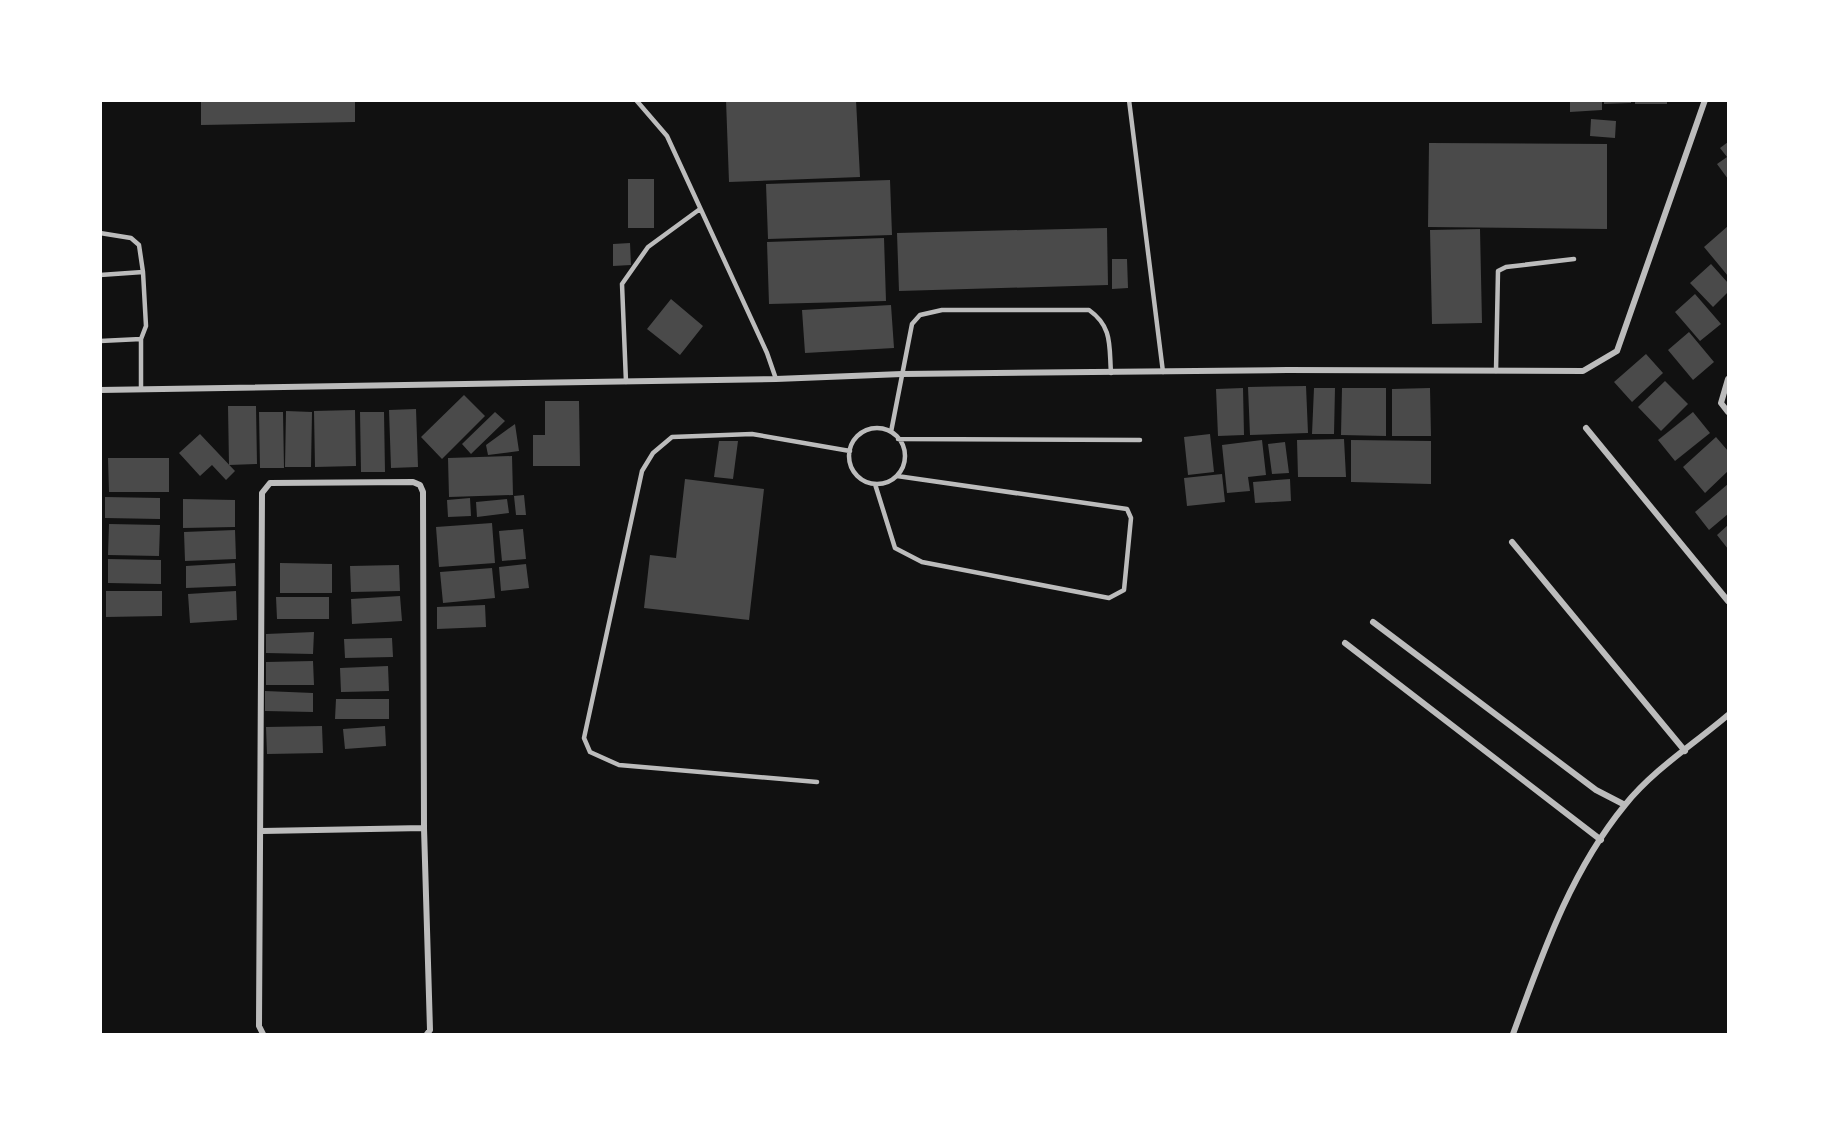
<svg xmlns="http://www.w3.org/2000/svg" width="1829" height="1135" font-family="Ubuntu,sans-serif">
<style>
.building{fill:#4a4a4a}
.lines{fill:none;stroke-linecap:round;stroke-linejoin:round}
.service{stroke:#bcbcbc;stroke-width:4.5}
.minor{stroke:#bcbcbc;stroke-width:6}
</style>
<rect width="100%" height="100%" fill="#111"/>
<path class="building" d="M201,100H355V122L201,125Z
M726,100H856L860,177L729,182Z
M1570,100H1602V110L1570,112Z
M1604,100H1631V103L1604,104Z
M1635,100H1667V104H1635Z
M1591,119L1616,121L1615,138L1590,136Z
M1728,142V179L1717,164L1727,157L1720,148Z
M1429,143L1607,144V229L1428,227Z
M628,179H654V228H628Z
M890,180L892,235L768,239L766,184Z
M1728,226V276L1704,247Z
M1107,228L1108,285L899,291L897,233Z
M1480,229L1482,323L1432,324L1430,230Z
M884,238L886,301L769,304L767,242Z
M630,243L631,265L613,266V244Z
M1112,259H1127L1128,288L1112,289Z
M1711,264L1728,283V292L1713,307L1690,283Z
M1695,294L1721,324L1700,341L1675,312Z
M671,299L703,326L680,355L647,329Z
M891,305L894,348L805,353L802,310Z
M1689,332L1714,362L1693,380L1668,350Z
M1646,354L1663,373L1632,402L1614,382Z
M1665,381L1688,404L1661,431L1638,407Z
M1306,386L1308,433L1250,435L1248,387Z
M1243,388L1244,435L1218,436L1216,389Z
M1314,388H1335L1334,434H1312Z
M1342,388H1386V436L1341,435Z
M1430,388L1431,436H1392V389Z
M464,395L485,416L442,459L421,437Z
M545,401H579L580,466H533V435H545Z
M228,406H256L257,464L229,465Z
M416,409L418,467L391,468L389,410Z
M355,410L356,466L315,467L314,411Z
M286,411L312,412L311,467H285Z
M259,412H283L284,468H260Z
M360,412H384L385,472H361Z
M495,412L505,421L471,454L462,444Z
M1693,412L1710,433L1675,461L1658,440Z
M515,424L519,451L488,455L486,445Z
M200,434L235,471L226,480L212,465L200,476L179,453Z
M1210,434L1214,472L1188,475L1184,437Z
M1716,437L1728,451V471L1705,493L1683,467Z
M1344,439L1346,477H1298L1297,440Z
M1262,440L1266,475L1248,477L1250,491L1227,493L1222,445Z
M1351,440L1431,441V484L1351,482Z
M719,441H738L733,479L714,477Z
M1285,442L1289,473L1272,474L1268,444Z
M512,456L513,495L449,497L448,458Z
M108,458H169V492H109Z
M1222,474L1225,502L1187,506L1184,478Z
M685,479L764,489L749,620L644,608L650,555L676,558Z
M1290,479L1291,501L1255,503L1253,482Z
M1728,484V514L1709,530L1695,512Z
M524,495L526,515H516L514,496Z
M105,497L160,498V519L105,518Z
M470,498L471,516L448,517L447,500Z
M183,499L235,500V527L183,528Z
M507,499L509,513L477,517L476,502Z
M492,523L495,563L439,567L436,527Z
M109,524L160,525L159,556L108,555Z
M1728,525V549L1717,535Z
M523,529L526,559L502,561L499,531Z
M235,530L236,559L185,561L184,532Z
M108,559L161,560V584L108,583Z
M235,563L236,586L186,588V566Z
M280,563L332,564V593H280Z
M526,564L529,588L501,591L499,567Z
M399,565L400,591L351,592L350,566Z
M492,568L495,598L443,603L440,572Z
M106,591H162V616L106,617Z
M236,591L237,620L190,623L188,594Z
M400,596L402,621L352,624L351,599Z
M276,597H329V619H277Z
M485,605L486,627L437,629V607Z
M314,632L313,654L266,653V634Z
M392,638L393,657L345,658L344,639Z
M313,661L314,685H266V662Z
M388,666L389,691L341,692L340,668Z
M265,691L313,693V712L265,711Z
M336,699H389V719H335Z
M322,726L323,753L267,754L266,727Z
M385,726L386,746L345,749L343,729Z"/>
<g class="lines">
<path class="service" d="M636,100L667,136L767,353L776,379
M1129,100L1163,372
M100,233L131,238L139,245L143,272
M100,275L143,272L146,326L141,339L100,341
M141,339V389
M1496,371L1498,271L1506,267L1574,259
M626,382L622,284L648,247L700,209
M849 456a28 28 0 1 1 56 0a28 28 0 1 1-56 0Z
M891,432L912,324L920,315L942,310H1089C1113,327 1109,346 1111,373
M898,439L1140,440
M875,484L895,548L922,562L1109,598L1124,590L1131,518L1127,509L897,476
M817,782L619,765L590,752L584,738L642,471L653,453L672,437L752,434L850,451"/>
<path class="minor" d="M1728,379L1721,403L1728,412
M100,390L776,379L902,374L1287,370L1583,371L1617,351L1705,100
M1586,428L1728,601
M1512,542L1685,751
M1373,622L1596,790L1625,805
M1345,643L1601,840
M262,831L424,828
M263,1034L259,1026L262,493L270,483L413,482L420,485L423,492L424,828L430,1030L427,1034
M1513,1034C1542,955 1570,872 1625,805C1653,770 1694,744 1728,715"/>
</g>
<rect width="1829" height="1135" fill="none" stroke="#ffffff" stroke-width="204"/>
</svg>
